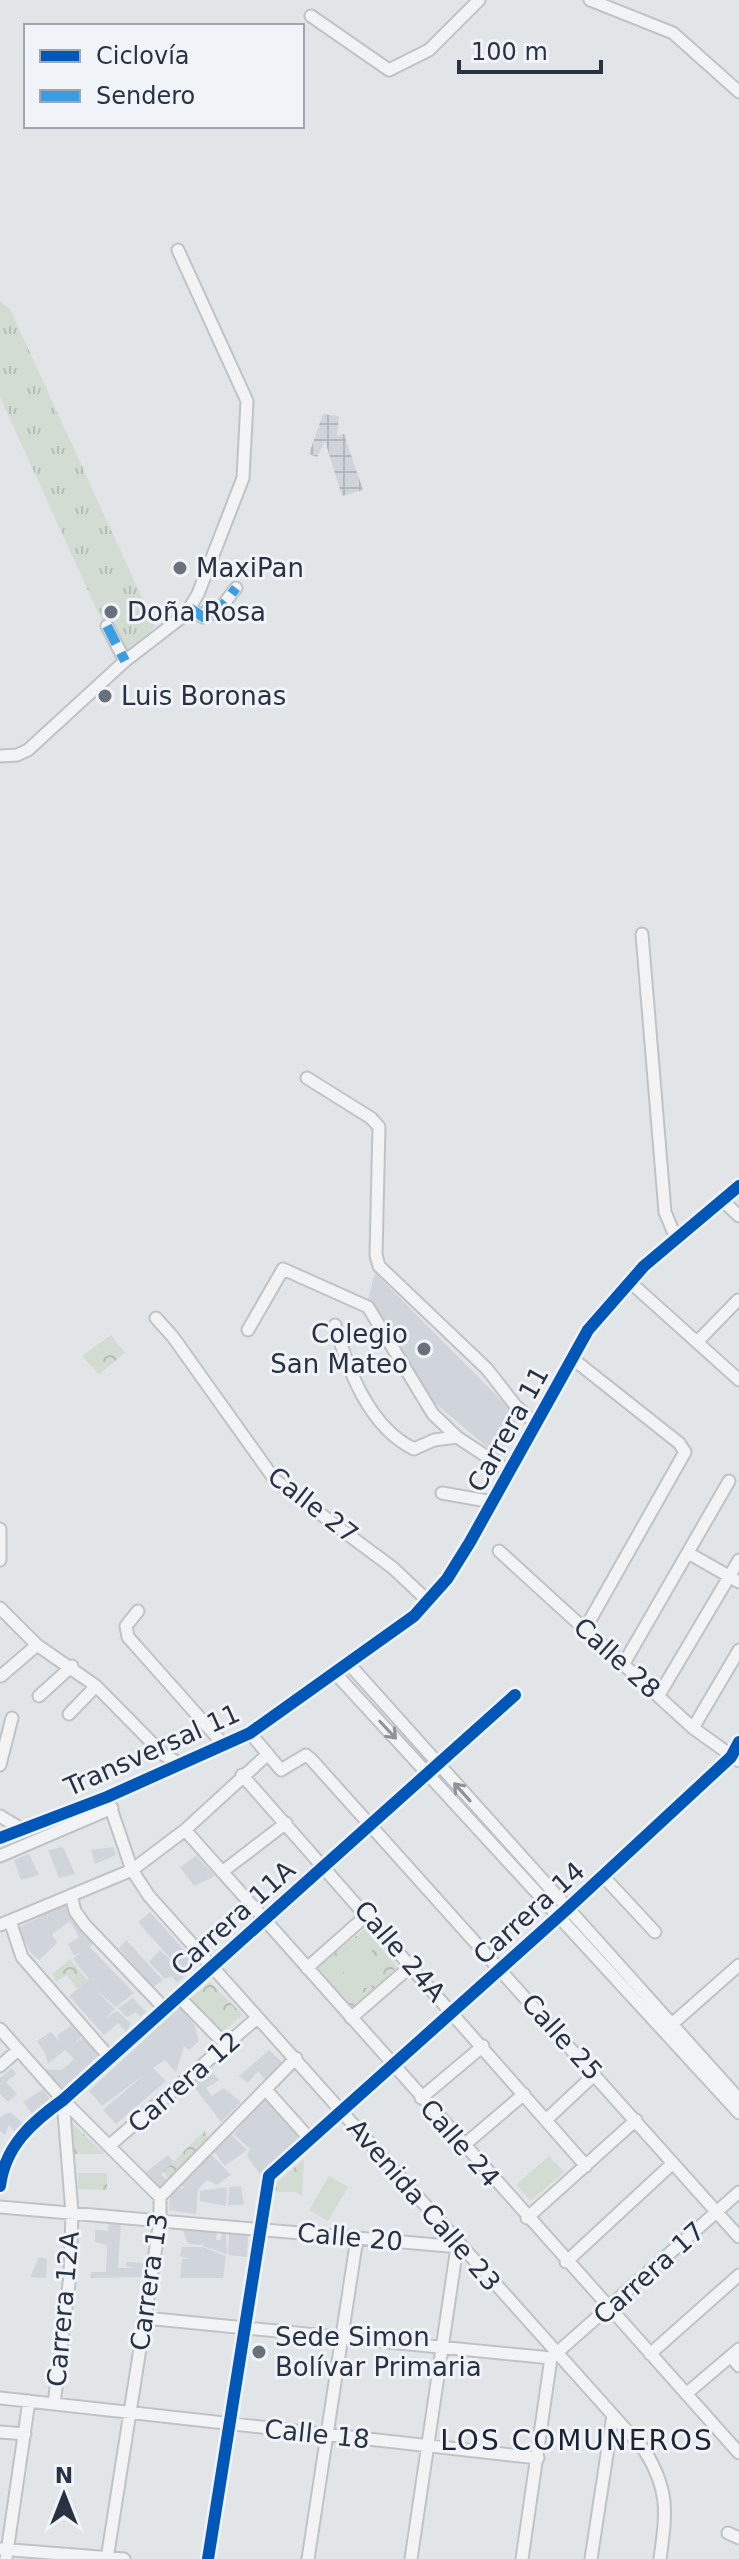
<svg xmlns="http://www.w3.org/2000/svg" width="739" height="2559" font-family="'DejaVu Sans',sans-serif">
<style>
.built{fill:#d0d4db}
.industrial{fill:url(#industrial-grid)}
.grass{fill:url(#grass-tufts)}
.forest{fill:url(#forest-crowns)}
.garden{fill:#d3dcd3}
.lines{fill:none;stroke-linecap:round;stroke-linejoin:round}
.street-casing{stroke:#c0c3c6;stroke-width:15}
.street{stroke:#f2f3f4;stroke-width:11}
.secondary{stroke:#c3c6ca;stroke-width:16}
.quiet{stroke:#3d9de3;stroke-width:10;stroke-dasharray:20 10;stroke-linecap:butt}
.cycleway-casing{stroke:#f0f3f7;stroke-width:17}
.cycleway{stroke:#0057b8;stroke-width:12}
.oneway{stroke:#8d929b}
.poi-dot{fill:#69717c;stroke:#f0f3f7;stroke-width:3}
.labels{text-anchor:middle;stroke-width:6;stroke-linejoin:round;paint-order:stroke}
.poi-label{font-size:26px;fill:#283242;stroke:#f0f3f7;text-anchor:start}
.street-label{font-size:26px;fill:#283242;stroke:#f0f3f7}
.neighbourhood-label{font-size:28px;letter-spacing:2px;fill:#1a2333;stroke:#f0f3f7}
</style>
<defs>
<pattern id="industrial-grid" width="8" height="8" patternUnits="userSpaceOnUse" patternTransform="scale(2)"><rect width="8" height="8" fill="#d0d4db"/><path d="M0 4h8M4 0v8" fill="none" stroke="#b3b6bd"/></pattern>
<pattern id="grass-tufts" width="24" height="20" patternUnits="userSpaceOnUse" patternTransform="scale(2)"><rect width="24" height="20" fill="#d3dcd3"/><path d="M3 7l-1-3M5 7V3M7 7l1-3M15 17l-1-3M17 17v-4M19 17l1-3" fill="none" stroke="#b5bdb6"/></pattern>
<pattern id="forest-crowns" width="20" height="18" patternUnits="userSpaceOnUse" patternTransform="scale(2)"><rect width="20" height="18" fill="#d3dcd3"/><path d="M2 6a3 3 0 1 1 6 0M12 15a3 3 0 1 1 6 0" fill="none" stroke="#b5bdb6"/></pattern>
</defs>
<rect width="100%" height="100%" fill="#e2e5e8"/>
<path class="built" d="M375,1273L519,1418L499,1457L429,1398L368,1299Z
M63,1847L75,1874L59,1878L48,1850Z
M113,1847L116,1855L95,1864L91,1850Z
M29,1854L39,1875L21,1880L14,1860Z
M196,1856L215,1876L194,1886L180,1867Z
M64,1904L100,1940L89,1946L134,1993L116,2007L95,1989L115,2009L105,2019L117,2011L131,2023L126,2032L118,2023L104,2035L69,1996L89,1979L73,1959L80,1952L74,1956L68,1944L79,1937L70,1921L52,1934L57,1943L39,1960L30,1952L18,1928Z
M150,1912L197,1964L177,1983L172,1976L165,1979L149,1962L160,1950L177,1966L138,1922Z
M126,1940L163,1980L153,1987L119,1948Z
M133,1998L146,2012L140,2017L136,2012L127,2017L118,2008Z
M180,2007L195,2026L199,2041L189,2050L184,2046L176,2073L165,2060L153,2068L166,2081L116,2124L103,2110L146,2073L102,2106L89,2091Z
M71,2025L82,2036L74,2044L84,2037L98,2056L61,2090L42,2069L62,2070L74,2059L65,2050L48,2064L45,2053L37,2041L51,2032L60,2042L57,2036Z
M269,2050L285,2065L264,2079L258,2071L248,2083L239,2076Z
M12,2068L16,2074L6,2082L17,2094L8,2102L0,2094V2078Z
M209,2068L219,2080L206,2088L212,2096L224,2088L241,2102L221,2122L192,2084Z
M43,2089L51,2101L34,2116L23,2102Z
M264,2096L299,2138L260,2174L247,2156L250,2149L234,2134Z
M10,2112L25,2125L16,2133L9,2125L5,2135L0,2130V2117Z
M231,2134L247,2150L225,2166L214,2152Z
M211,2154L231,2175L217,2185L207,2180L198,2189L196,2214L169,2210L171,2189L185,2188L180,2185Z
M168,2155L174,2162L161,2174L169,2182L161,2190L145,2173Z
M241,2186L244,2205H228L229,2187Z
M227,2187L226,2206L200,2201V2191Z
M109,2222H121L118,2268H135L126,2266V2262L144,2263V2277L90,2278L91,2272H106L107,2245L95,2242V2230L108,2231Z
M182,2228L217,2231L216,2240H221L222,2234H226L227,2254L203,2246V2242L202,2245L188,2244Z
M229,2233L248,2235L247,2257L228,2255Z
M182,2247H203L226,2256L223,2278H180L182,2259H190L180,2256Z
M39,2257L47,2259L46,2278L30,2277Z"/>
<path class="industrial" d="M323,414L339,416L337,436L344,434L363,490L342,496L325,441L317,457L309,454Z"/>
<path class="grass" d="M0,301L10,309L155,626L120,661L0,397Z"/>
<path class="forest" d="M111,1335L125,1353L99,1374L82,1356Z
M365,1929L397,1967L351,2011L317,1967Z
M70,1959L88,1981L78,1989L66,1975L56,1982L52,1974Z
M210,1982L243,2015L221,2033L191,1998Z
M70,2121L104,2154H73Z
M204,2131L210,2140L169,2182L164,2171Z
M304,2159L302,2196L296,2192H274V2185Z
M78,2173H107V2190L78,2189Z"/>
<path class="garden" d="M345,1947H372L371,1988H343Z
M549,2156L564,2172L531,2201L516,2185Z
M329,2176L348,2187L328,2221L309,2210Z"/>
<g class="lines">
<defs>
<path id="street" d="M590,0L673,33L739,92
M311,16L389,70L429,50L479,0
M190,608L203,617L209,609L216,614L236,588
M107,626L125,661
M0,756L17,755L28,750L125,661L186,614L198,594L243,478L247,401L178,250
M642,934L665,1212L675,1236
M307,1078L371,1118L379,1127L376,1255L379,1266L487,1369L515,1405L536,1424
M722,1200L739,1216
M630,1282L739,1380
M156,1318L173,1337L275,1480L393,1568L428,1601
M335,1325C348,1370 369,1427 414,1449L434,1440L457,1437L510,1472
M248,1330L283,1269L368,1307L433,1414L457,1437
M697,1342L738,1300
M573,1359L679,1443L685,1452L585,1629
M442,1493L493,1502
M0,1529V1560
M499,1551L693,1728L739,1761
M690,1554L739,1582
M0,1608L37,1645L96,1686L164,1755L181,1764
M138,1611L126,1626L128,1637L224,1745
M349,1664L739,2099
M623,1665L729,1481
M335,1673L739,2113
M1,1676L37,1645
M659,1695L739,1560
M39,1696L72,1666
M69,1714L96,1686
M693,1728L739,1650
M250,1733L281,1770L306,1755L311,1759L739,2237
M0,1765L12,1718
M242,1775L586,2166
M107,1797L132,1870L149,1896L645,2451C670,2492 666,2513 660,2559
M0,1816L23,1830
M185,1830L739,2453
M0,1856L112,1808
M222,1872L286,1823
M603,1876L655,1932
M71,1895L75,1911L85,1925L165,2009
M10,1921L22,1957L110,2058
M0,1925L132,1870L185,1830L268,1754
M307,1968L368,1914
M179,1997L226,2045
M351,2018L412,1965
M672,2024L739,1965
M0,2029L63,2100L160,2197
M0,2066L18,2050
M265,2089L309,2138
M421,2098L483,2046
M546,2120L595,2074
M110,2145L257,2018
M463,2146L524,2094
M0,2186C5,2146 32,2122 63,2100L515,1695
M0,2207L460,2247
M527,2218L636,2120
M566,2262L673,2163
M145,2318L551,2358L739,2192
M650,2354L739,2275
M731,2356L739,2366
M686,2394L739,2349
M0,2398L538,2458
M54,2404L70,2275L72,2213L63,2100
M0,2432L25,2434
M728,2533L739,2538
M0,2549L124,2559
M6,2559L29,2401
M107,2559L160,2221V2197L296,2058
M208,2559L269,2176L567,1909L731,1757L739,1742
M308,2559L357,2238
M411,2559L457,2247
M522,2559L551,2358
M591,2559L613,2415"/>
</defs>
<use href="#street" class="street-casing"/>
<use href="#street" class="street"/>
<path class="secondary" d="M0,1838L107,1797L250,1733L414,1616L447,1579L470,1542L588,1330L644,1266L739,1186"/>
<path class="quiet" d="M190,608L203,617L209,609L216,614L236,588
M107,626L125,661"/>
<defs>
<path id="cycleway" d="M0,1838L107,1797L250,1733L414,1616L447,1579L470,1542L588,1330L644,1266L739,1186
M0,2186C5,2146 32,2122 63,2100L515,1695
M208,2559L269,2176L567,1909L731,1757L739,1742"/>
</defs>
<use href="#cycleway" class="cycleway-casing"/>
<use href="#cycleway" class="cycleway"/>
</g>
<defs><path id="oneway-shaft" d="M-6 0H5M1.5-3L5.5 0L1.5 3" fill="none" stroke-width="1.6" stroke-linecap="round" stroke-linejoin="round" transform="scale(2)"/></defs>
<g class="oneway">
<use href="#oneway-shaft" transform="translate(388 1730) rotate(47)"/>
<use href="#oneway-shaft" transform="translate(462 1792) rotate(-132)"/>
</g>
<g class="poi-dot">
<circle cx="180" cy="568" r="8"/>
<circle cx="111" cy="612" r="8"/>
<circle cx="105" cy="696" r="8"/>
<circle cx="424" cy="1349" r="8"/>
<circle cx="259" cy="2352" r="8"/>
</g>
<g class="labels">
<g class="poi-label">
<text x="196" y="577">MaxiPan</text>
<text x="127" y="621">Doña Rosa</text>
<text x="121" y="705">Luis Boronas</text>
<text x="408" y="1343" text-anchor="end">Colegio<tspan x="408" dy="30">San Mateo</tspan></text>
<text x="275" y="2346">Sede Simon<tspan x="275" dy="30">Bolívar Primaria</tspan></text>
</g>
<g class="street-label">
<text transform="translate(508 1429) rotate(-61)" y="9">Carrera 11</text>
<text transform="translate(313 1505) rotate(38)" y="9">Calle 27</text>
<text transform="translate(617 1658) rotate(42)" y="9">Calle 28</text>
<text transform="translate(152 1750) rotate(-24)" y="9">Transversal 11</text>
<text transform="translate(529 1913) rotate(-42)" y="9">Carrera 14</text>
<text transform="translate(233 1918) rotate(-42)" y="9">Carrera 11A</text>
<text transform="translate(400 1951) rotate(49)" y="9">Calle 24A</text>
<text transform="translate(562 2037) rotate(48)" y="9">Calle 25</text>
<text transform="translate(184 2082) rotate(-41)" y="9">Carrera 12</text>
<text transform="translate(460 2143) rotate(49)" y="9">Calle 24</text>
<text transform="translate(424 2205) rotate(49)" y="9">Avenida Calle 23</text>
<text transform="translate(350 2237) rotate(5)" y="9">Calle 20</text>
<text transform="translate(649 2273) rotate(-42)" y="9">Carrera 17</text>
<text transform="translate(149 2282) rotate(-82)" y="9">Carrera 13</text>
<text transform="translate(63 2309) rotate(-85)" y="9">Carrera 12A</text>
<text transform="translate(317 2434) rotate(6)" y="9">Calle 18</text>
</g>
<g class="neighbourhood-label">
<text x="577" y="2450">LOS COMUNEROS</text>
</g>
</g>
<rect x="24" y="24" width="280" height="104" fill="#f0f3f7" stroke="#a0a6af" stroke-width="2"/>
<rect x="40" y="50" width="40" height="12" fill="#0057b8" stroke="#a0a6af" stroke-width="2"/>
<text x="96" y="64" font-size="24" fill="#283242">Ciclovía</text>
<rect x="40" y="90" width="40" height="12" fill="#3d9de3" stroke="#a0a6af" stroke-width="2"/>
<text x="96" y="104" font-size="24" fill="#283242">Sendero</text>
<g transform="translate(64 2495)" stroke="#f0f3f7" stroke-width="6" paint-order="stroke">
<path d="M0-6L14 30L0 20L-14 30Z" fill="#283242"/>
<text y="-12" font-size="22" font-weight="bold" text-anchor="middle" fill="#283242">N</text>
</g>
<path d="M459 60v12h142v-12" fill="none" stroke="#283242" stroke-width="4"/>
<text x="471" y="60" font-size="24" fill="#283242" stroke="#f0f3f7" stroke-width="6" paint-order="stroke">100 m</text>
</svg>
